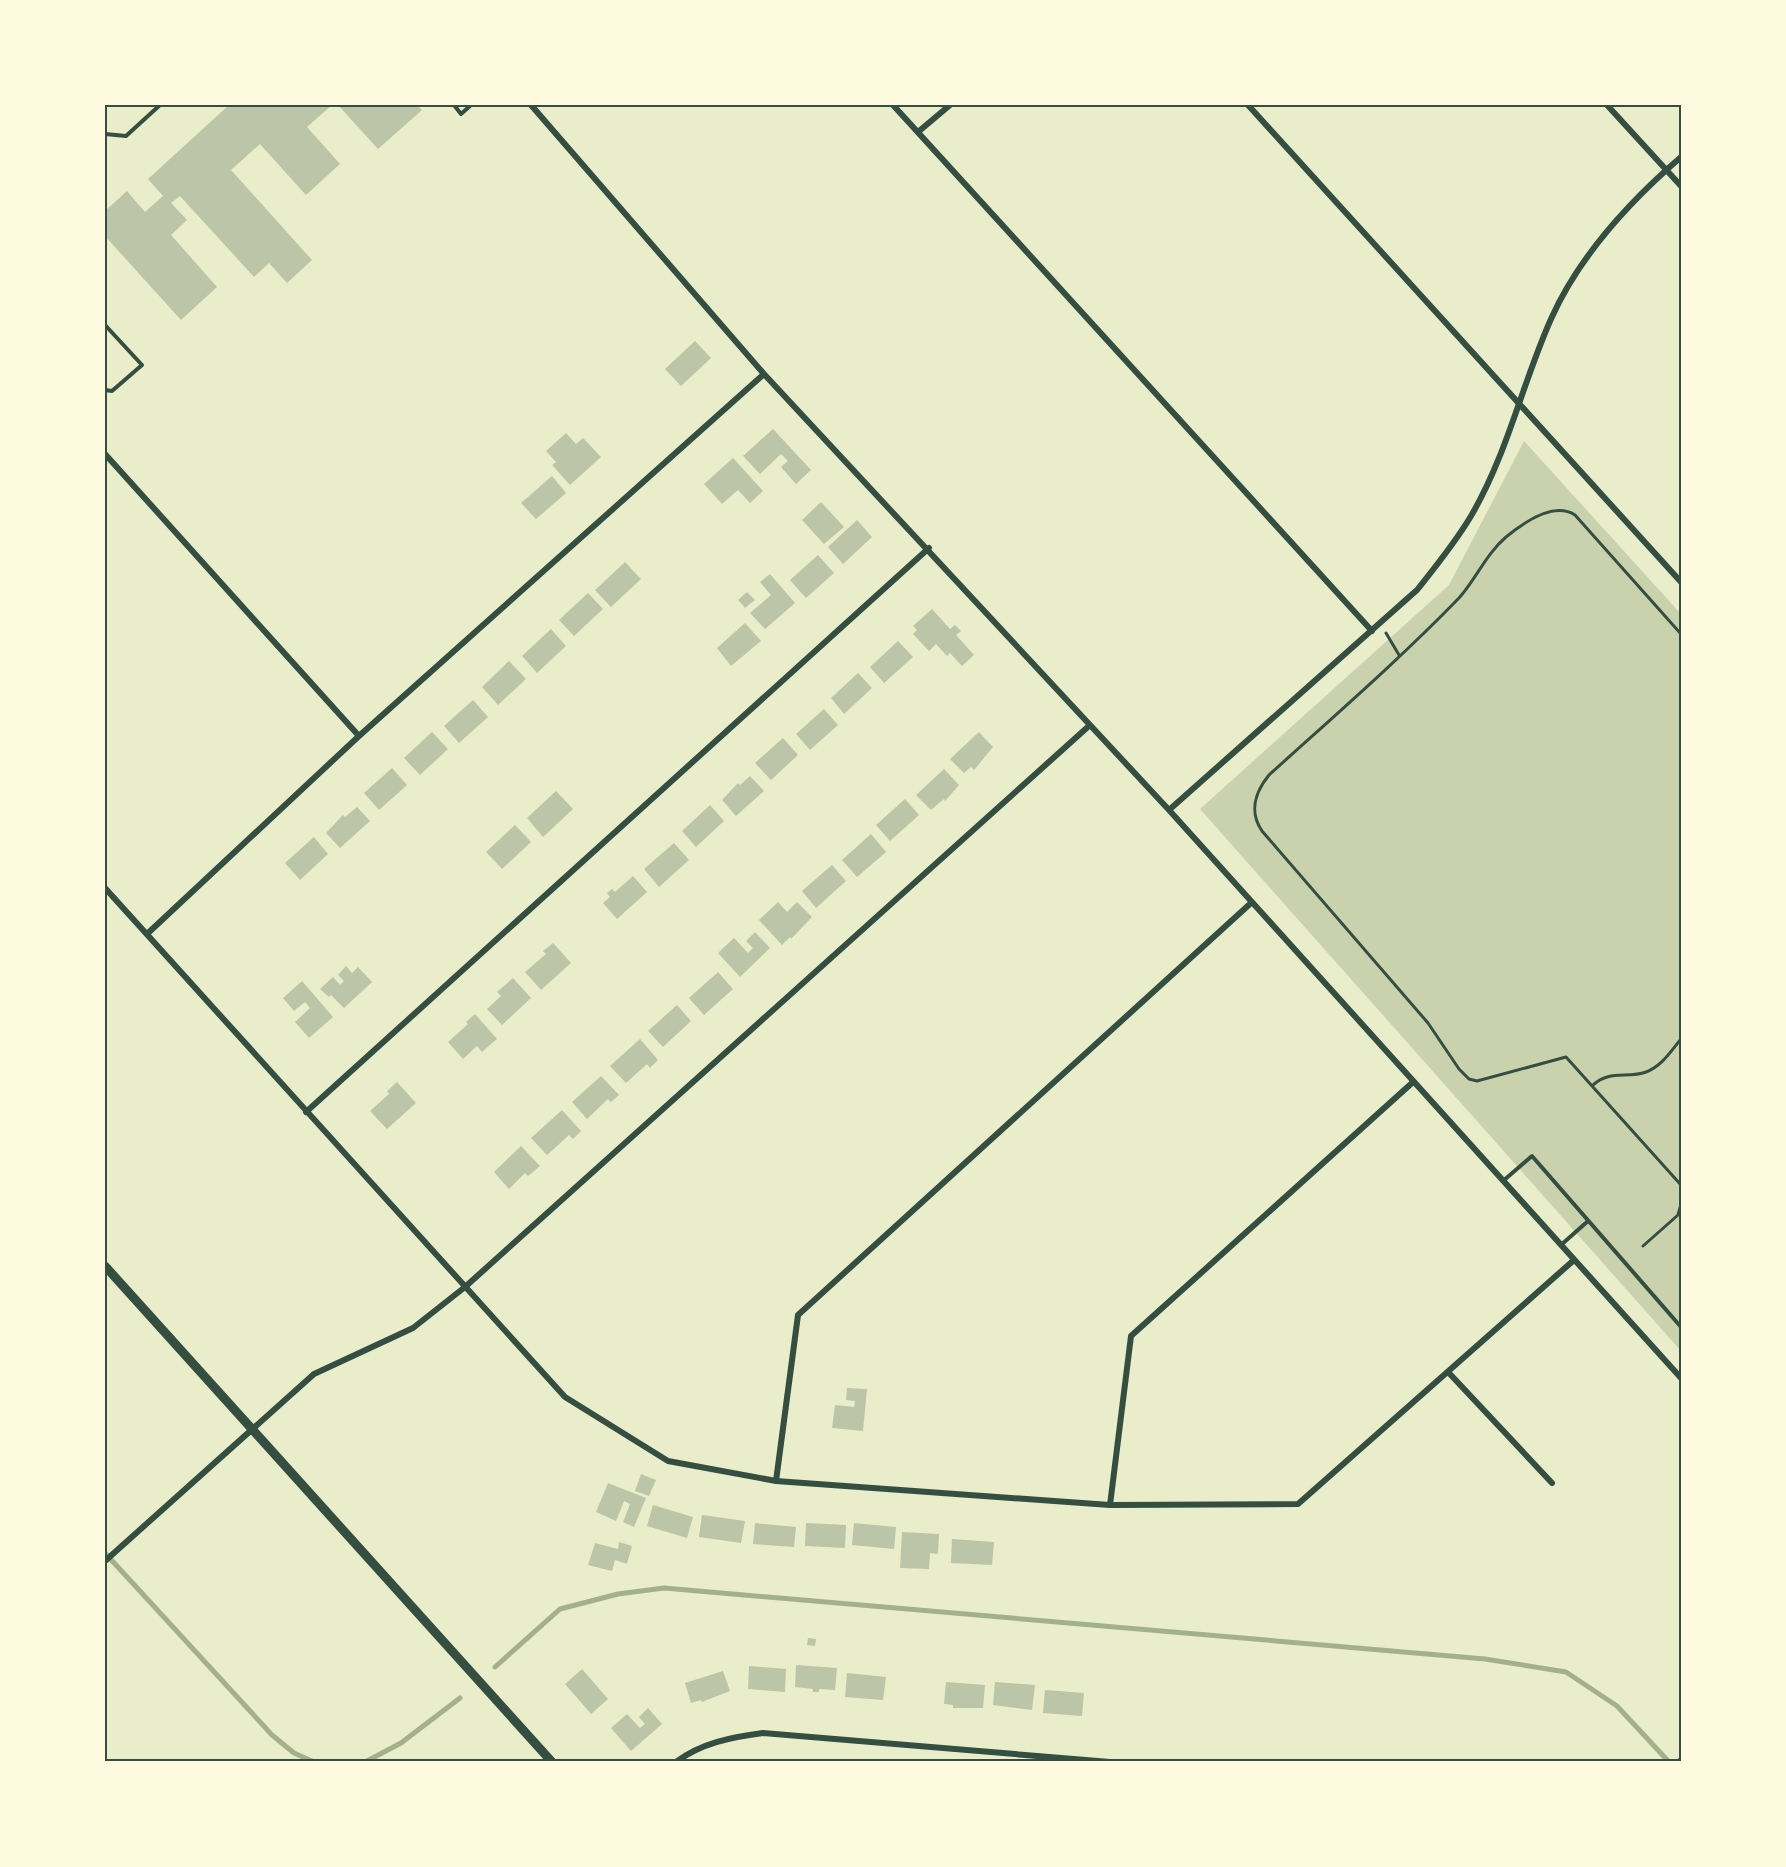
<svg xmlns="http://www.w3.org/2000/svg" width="1786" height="1867" font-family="'Roboto Condensed',sans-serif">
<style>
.green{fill:#cad2ad}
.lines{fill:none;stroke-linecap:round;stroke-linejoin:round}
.stream{stroke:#a3b18a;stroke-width:5}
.building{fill:#bcc5a7}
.path{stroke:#344e41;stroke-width:3}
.service{stroke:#344e41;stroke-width:4}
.minor{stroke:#344e41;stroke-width:6}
.tertiary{stroke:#344e41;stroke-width:9}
.neatline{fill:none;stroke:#344e41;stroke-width:2}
</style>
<rect width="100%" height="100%" fill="#e9edc9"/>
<path class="green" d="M1524,441L1681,614V1351L1200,809L1449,585Z"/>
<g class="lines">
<path class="stream" d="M105,1553L272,1735L294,1753L314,1762
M495,1667L560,1609L618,1594L664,1588L1485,1659L1566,1672L1617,1706L1669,1762
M365,1762L401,1743L460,1698"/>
</g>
<path class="building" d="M229,105H332L307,127L340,164L306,195L260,144L231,170L312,260L287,283L269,263L254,277L180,196L171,203L187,220L171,235L217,287L181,320L105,236V211L127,191L145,212L163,196L148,179Z
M338,105H417L422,110L378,149Z
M695,341L711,358L681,386L665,369Z
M773,429L811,470L796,484L781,467L788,461L781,454L760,474L743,456Z
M566,433L576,444L583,438L601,457L570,485L552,465L556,462L546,451Z
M733,458L763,491L750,503L738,490L722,504L704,484Z
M552,476L566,493L536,519L521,503Z
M821,502L844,527L824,544L802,520Z
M857,520L872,537L843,564L828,547Z
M818,555L834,573L806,598L790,580Z
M625,562L641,579L611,607L595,590Z
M770,574L795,603L765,629L750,613L771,595L760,582Z
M747,592L755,600L745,608L738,600Z
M588,593L603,609L574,636L559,620Z
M932,609L950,629L955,625L961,631L956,635L974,655L962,666L950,653L947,656L936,644L929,651L913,634L917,630L913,626Z
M745,623L761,641L731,666L717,648Z
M551,629L566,646L537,673L522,656Z
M898,641L913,657L884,683L870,667Z
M509,661L526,679L498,705L482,687Z
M858,673L872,688L844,714L831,698Z
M473,700L488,717L459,743L444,726Z
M824,709L838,725L810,750L796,734Z
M432,732L448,749L420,775L404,758Z
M979,732L993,747L974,770L971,767L964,773L950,759Z
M783,738L798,755L771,780L755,763Z
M392,768L407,785L379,810L364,793Z
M944,769L959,785L945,801L944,799L931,810L916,795Z
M750,776L764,791L736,816L722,800L738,783L740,785Z
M556,791L573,809L543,837L527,818Z
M905,799L919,815L890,841L876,825Z
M710,805L724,821L696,847L682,831Z
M357,807L370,821L340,848L326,833L343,815L345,817Z
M515,825L531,842L502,869L486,852Z
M871,834L886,852L857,877L842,860Z
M314,837L328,854L300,880L285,863Z
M674,843L689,860L659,887L644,869Z
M832,865L846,881L816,908L802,891Z
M633,876L647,892L617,919L603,903L610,897L607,893L612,889L615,892Z
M778,902L787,912L797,902L812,917L791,939L790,937L782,945L759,920Z
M755,932L770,948L740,977L718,953L734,938L748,953L753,948L746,941Z
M553,943L571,963L541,990L525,972L546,954L543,951Z
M346,966L352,973L358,967L372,982L344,1008L331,995L329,997L320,989L333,977L340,985L344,981L338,975Z
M718,972L733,989L704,1015L689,998Z
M513,978L531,998L502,1025L487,1009L501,996L497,992Z
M302,981L333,1017L309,1038L295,1022L310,1008L305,1002L294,1011L283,998Z
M677,1005L691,1021L663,1047L648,1031Z
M475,1014L497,1039L482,1052L477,1046L463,1059L448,1042L468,1024L466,1022Z
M640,1039L658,1060L650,1068L647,1064L626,1083L610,1066Z
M601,1076L619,1095L611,1102L608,1099L587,1119L572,1102Z
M397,1082L416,1103L387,1129L370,1111L389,1094L387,1091Z
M562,1110L581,1131L573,1139L569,1135L547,1155L531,1138Z
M521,1146L540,1166L528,1176L525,1173L509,1189L494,1172Z
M847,1388L867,1389L863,1431L832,1428L835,1405L854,1407L855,1401L846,1400Z
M641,1474L656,1480L649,1496L635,1491Z
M608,1483L646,1498L634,1527L623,1522L630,1504L624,1501L616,1521L596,1512Z
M653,1505L693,1517L687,1538L647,1526Z
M702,1515L745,1521L741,1543L699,1537Z
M755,1523L796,1527L794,1547L753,1544Z
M806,1523L846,1525L845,1548L805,1546Z
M854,1523L896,1527L894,1549L852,1545Z
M902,1532L939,1534L938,1554L930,1553L929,1569L900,1568Z
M952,1539L994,1542L992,1565L951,1563Z
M619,1542L632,1546L627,1564L615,1560L612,1571L588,1565L595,1543L618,1549Z
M808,1638L816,1639L815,1646L807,1645Z
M796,1665L837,1668L835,1690L819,1689V1692H813V1689L795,1687Z
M749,1666L786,1669L785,1692L748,1689Z
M582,1669L608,1699L591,1714L565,1684Z
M723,1671L730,1691L702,1702L701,1700L691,1703L685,1683Z
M847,1673L886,1677L883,1700L845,1697Z
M946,1682L985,1685L983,1708H953V1705L944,1704Z
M995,1682L1035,1685L1032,1710L993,1705Z
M1045,1690L1084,1693L1082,1716L1043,1713Z
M648,1708L662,1724L631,1751L611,1728L627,1714L640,1728L645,1724L639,1717Z"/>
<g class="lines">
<path class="path" d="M1386,633L1399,655
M1681,634L1575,515C1553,501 1523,523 1506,537C1486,554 1476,579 1459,598C1399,660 1333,717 1269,775C1255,792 1249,812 1262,831L1428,1023L1459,1069L1469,1079L1477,1081L1566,1057L1681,1185
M1592,1086C1609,1069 1627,1079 1646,1072C1662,1066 1671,1051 1681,1039
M1643,1246L1678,1215L1681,1204"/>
<path class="service" d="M454,105L461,114L471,105
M105,134L126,136L160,105
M105,325L142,365L112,391L105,390
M1503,1181L1532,1156L1681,1327
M1561,1245L1588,1221"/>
<path class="minor" d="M531,105L764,374L1169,810L1681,1378
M893,105L1372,631
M1248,105L1681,582
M1607,105L1681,186
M918,132L950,105
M105,454L359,736
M1169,810L1417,590C1436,566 1455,543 1471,516C1507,455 1522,384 1551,319C1579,256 1629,202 1681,157
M105,888L565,1397L668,1461L776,1481L1110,1505L1298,1504L1574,1260
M147,934L359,736L764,374
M306,1112L929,548
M1449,1373L1552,1483
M776,1481L798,1315L1251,903
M1110,1505L1131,1336L1412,1083
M105,1561L314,1374L413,1328L465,1287L1090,725
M676,1762C701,1743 732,1737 763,1733L1110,1762
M1679,1762L1681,1760"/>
<path class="tertiary" d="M105,1266L552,1762"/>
</g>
<rect width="1786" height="1867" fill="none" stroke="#fefae0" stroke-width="213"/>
<rect x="106" y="106" width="1574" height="1654" class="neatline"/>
</svg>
